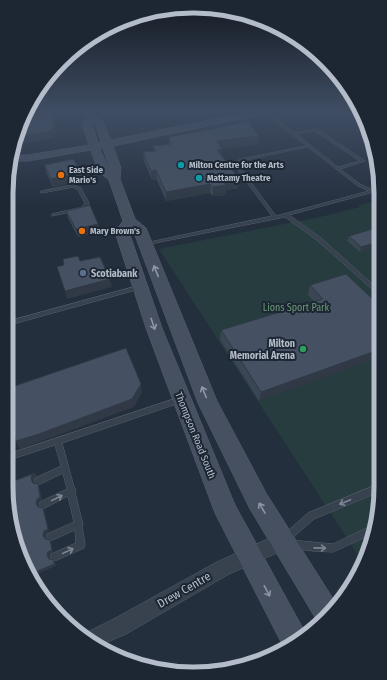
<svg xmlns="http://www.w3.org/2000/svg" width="387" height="680" font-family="'Fira Sans Condensed',sans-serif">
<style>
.green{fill:#263c3f}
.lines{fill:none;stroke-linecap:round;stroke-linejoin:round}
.service-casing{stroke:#565f6c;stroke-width:1}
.minor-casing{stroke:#565f6c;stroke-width:1}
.secondary-casing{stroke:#565f6c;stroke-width:1}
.service{fill:#38414e;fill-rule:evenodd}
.minor{fill:#38414e;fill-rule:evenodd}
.secondary{fill:#465061;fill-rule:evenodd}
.wall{fill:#3b4654}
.shaded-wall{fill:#303945}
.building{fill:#455162;stroke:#303945}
.oneway{stroke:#8e96a5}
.oneway2{stroke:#7c8592}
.culture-dot{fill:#0f9aa8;stroke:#1d2633;stroke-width:1.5}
.food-dot{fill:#e8710a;stroke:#1d2633;stroke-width:1.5}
.service-dot{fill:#5c6f8a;stroke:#1d2633;stroke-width:1.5}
.leisure-dot{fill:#2e9e5b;stroke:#1d2633;stroke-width:1.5}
.labels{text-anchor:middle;stroke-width:4;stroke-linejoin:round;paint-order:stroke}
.far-poi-label{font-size:9px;font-weight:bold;fill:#b4bcc9;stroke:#1d2633;text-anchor:start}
.poi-label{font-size:10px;font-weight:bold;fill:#b4bcc9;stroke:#1d2633;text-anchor:start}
.park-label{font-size:10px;fill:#6b9a76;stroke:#1d2633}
.street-label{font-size:10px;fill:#b4bcc9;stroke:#1d2633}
.near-street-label{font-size:12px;fill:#b4bcc9;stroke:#1d2633}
.rim{fill:none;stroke:#b4bcc9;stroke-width:5}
</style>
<rect width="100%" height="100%" fill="#242f3e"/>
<path class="green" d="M381,201V499L371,547L363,563L159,249L320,217L360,207L358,205Z"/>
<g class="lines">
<defs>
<path id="service" d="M263,111H266L294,133L317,129L365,161L340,169L360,184L373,190L381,188V190L289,215L321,238L381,292V297L317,240L285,217L145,245L143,244L145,243L272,216L235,166L234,163L241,159L306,146ZM315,131L360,161L338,167L296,134ZM308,147L358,186L369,191L276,216L238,165V163L242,161Z
M73,185L81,188L89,203L86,209H84L52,216V214L82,207L85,203L78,190L73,187L42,193L40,192L42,191Z
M141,285L144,287L143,288L6,326V322Z
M180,397L182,398L183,400L182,402L62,443L74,487L76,490L75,492L82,521L83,524L82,526L85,545L84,548L57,560L54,561L51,560L50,557L51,554L76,543L75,530L50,541L47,540L46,537L47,534L74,522L68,496L43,509L40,508L39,505L40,502L67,489L63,473L38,485L35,484L34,481L35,478L61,466L55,445L6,461V455Z
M381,483V491L314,519L290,540L333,544L375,524L374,533L333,552L313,551L291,548L288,547L287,544L288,542H286L283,541L282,538L283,535L308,513Z"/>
<path id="minor" d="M282,533L288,536L291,542L288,548L229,574L126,634L98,646L89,642L81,635L112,620L217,562Z"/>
<path id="secondary" d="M85,111H93L95,117L102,120L111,140L253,111H269L265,114L113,146L121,168L120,179L135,219L146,228L217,401L266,493L337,605L319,624L250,509L198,403L133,230L131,228L129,232L162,328L235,505L306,634L284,648L215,513L146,328L115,232L123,221L109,180L98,171L91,150L28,161H10L12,155H28L89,145L82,124L86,119ZM93,123L95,124L101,142L98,143L92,124ZM100,148H103L110,170L109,169Z"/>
</defs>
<use href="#service" class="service-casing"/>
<use href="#minor" class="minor-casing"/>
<use href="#secondary" class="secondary-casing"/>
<use href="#service" class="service"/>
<use href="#minor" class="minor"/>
<use href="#secondary" class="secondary"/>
</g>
<path class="wall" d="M121,111H133V113Z
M169,137L258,144L222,149V156L238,188L226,190V195L213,196L210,193L166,201L157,180H152L144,161L143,152L154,151L153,146L169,144Z
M45,165L82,173L84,180L53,187L46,172Z
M66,211L98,224L99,232L78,237L68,218Z
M381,232V246L360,252L347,241L349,236Z
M346,274L259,401L220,340L221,330L314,301L308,295L310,285Z"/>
<path class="shaded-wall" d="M53,111H55L54,112L55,118L54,120L52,114Z
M170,111H185L170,113Z
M55,125L57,132L53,138L14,145L15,137Z
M259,136L258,144L222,149V157L216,158L217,141Z
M156,170L157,180H152L151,171Z
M82,173L84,180L53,187L51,179Z
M239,179L238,188L226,190V195L213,196V187L223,181Z
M210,184V193L166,201V192Z
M98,224L99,232L78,237L76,229Z
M381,241V246L360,252L361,247Z
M110,279L112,287L67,299L65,291Z
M381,349V357L259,401L261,392Z
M141,384L142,392L134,407L42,441L20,449L16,441Z
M13,432L17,439L6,443V435Z
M35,473L37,476L34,478L33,481L31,479L32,475Z
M38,484L39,486L42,500L39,502L38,505L36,503Z
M43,508L44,510L49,531L46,534L45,537L47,541L43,535Z
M50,540L51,542L53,552L50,554L49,557L51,561L47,555Z
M54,560L55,562L56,566L32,576L31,574Z"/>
<path class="building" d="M27,111H54V112L52,114L55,125L51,131L15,137L16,133Z
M248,122L259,136L217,141L222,149L217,150L239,179L223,181L226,185L213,187L210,184L166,192L156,170L151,171L143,152L156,151L153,146L171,144L169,137Z
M73,159L82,173L51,179L45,165Z
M90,205L98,224L76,229L66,211Z
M376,228L381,232V241L361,247L349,236Z
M78,256L80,261L100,257L110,279L65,291L57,267L64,265L63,259Z
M346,274L381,307V349L261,392L221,330L323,299L310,285Z
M126,348L141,384L132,399L39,434L16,441L13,432L6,435V389Z
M35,473L32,475L31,479L33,483L38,484L40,497L37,499L36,503L38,507L43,508L48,529L44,531L43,535L45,539L50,540L52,550L48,552L47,555L49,559L54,560V564L31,574L16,547L6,484Z"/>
<defs><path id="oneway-shaft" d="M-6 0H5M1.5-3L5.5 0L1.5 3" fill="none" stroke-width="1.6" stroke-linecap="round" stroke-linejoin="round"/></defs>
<g class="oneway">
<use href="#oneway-shaft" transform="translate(156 271) rotate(-112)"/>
<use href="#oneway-shaft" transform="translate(153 324) rotate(71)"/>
<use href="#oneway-shaft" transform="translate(204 392) rotate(-112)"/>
<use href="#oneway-shaft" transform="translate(262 508) rotate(-120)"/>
<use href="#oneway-shaft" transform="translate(267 591) rotate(62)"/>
</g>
<g class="oneway2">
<use href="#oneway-shaft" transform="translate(57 498) rotate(-26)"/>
<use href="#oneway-shaft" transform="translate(345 502) rotate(157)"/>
<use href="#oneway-shaft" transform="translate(320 548) rotate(1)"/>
<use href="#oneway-shaft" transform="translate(68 551) rotate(-25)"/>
</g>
<linearGradient id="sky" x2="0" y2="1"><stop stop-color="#141a22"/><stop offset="0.54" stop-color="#3f4d63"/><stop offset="1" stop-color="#3f4d63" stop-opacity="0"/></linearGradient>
<rect width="387" height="206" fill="url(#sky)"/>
<g class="culture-dot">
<circle cx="181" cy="165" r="4"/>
<circle cx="199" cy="178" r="4"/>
</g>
<g class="food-dot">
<circle cx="61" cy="175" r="4"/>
<circle cx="82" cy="231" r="4"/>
</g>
<circle class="service-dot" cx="83" cy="273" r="4"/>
<circle class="leisure-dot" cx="303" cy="349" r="4"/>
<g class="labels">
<g class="far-poi-label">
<text x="189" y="168">Milton Centre for the Arts</text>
<text x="69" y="173">East Side<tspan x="69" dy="10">Mario's</tspan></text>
<text x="207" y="181">Mattamy Theatre</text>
<text x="90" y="234">Mary Brown's</text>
</g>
<g class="poi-label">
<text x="91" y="277">Scotiabank</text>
<text x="295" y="347" text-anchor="end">Milton<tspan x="295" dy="12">Memorial Arena</tspan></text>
</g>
<g class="park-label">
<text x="296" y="311">Lions Sport Park</text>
</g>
<g class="street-label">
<text transform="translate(196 435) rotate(68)" y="4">Thompson Road South</text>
</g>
<g class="near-street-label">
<text transform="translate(184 590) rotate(-30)" y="4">Drew Centre</text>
</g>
</g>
<path d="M0 0H387V680H0ZM193 13H194A180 180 0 0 1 374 193V487A180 180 0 0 1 194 667H193A180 180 0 0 1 13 487V193A180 180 0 0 1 193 13Z" fill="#1d2633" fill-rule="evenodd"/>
<path class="rim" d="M193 13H194A180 180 0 0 1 374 193V487A180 180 0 0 1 194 667H193A180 180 0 0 1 13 487V193A180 180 0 0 1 193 13Z"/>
</svg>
